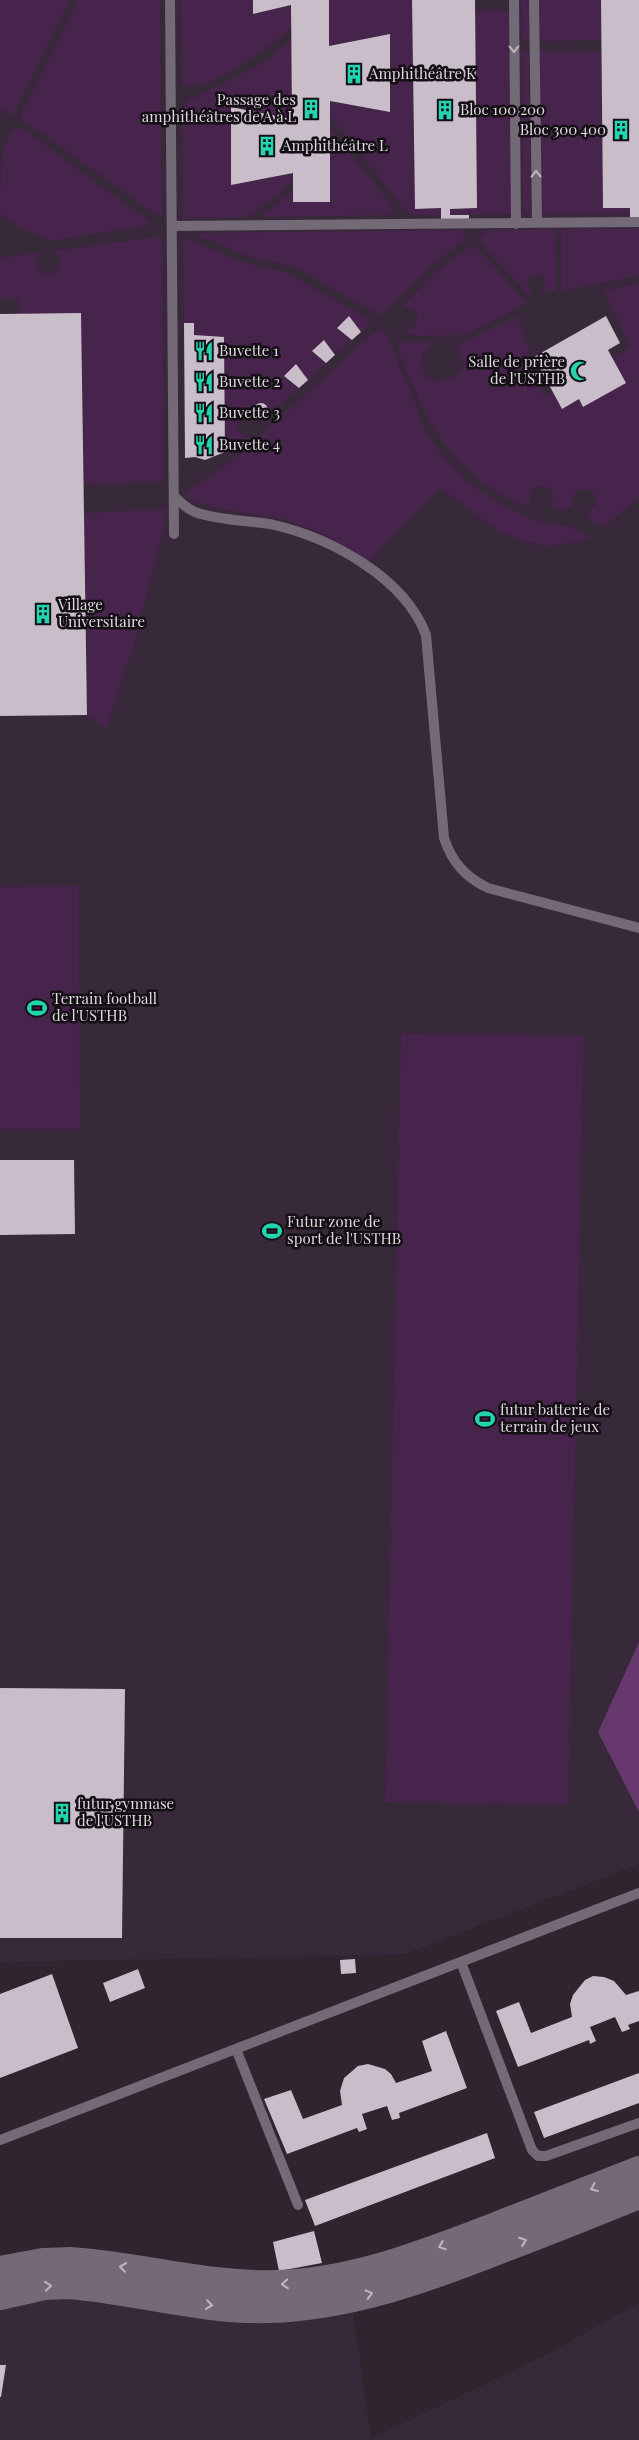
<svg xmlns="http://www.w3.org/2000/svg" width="639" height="2440" font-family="'Playfair Display',serif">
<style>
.built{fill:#372939}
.green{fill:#47244b}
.forest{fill:#67386d}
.building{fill:#c9bdca}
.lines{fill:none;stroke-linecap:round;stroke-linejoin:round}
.service{stroke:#746976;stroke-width:10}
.secondary{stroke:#746976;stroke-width:28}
.oneway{stroke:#bfb7c0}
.labels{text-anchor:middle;stroke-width:5;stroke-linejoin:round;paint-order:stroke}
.poi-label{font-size:15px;fill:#dfd9df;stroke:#140f14;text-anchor:start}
</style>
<rect width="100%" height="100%" fill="#2e252f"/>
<path class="built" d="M0,0H639V1864L405,1954L0,1962Z
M89,2295L353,2310L371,2439L551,2352L639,2303V2440H0V2307L28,2299Z"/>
<path class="green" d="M0,0H70L14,115L0,109Z
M78,0H160L162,219L20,118Z
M181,0H253L254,14L291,5V28C273,46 207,94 182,85Z
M329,0H412L415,209L441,208V215H412L408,213L330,117V101L390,111V34L329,46Z
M521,0H529V41H522Z
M539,0H601V40L539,41Z
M475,11H511L512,214L450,215V209L477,208Z
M291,39L292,119L231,107V185L293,173V182L250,217L183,218L182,108L188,101L266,61Z
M522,51H529L531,214H523Z
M539,51L602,52L603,208H630V213L541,214Z
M17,128L23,129L149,221L150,225L51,241L20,228L0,214C0,198 0,148 8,136C10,133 14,130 17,128Z
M330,129L391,204L394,215L261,217L292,192L293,202H330Z
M555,229L557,292L541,290L545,285C546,263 516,276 532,290L529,296L480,242V238L486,230Z
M561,229H639V276L561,291Z
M461,230L466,238L434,264L380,315L291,266L247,256L193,233Z
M162,236L164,482L83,484L19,314V299H0V258L40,252L35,263L39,271L47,275C56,273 62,267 60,258L53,251Z
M183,237L243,262L288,273L372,321L361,332L349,317L337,328L352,340L335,355L323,340L312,351L326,363L308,380L296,365L284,376L299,388L275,409H268L267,405L260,402L255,406L256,415L253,418L247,415L238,418C234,426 238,435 248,434L225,452L224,338L194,335V323H184Z
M472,245L479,250L525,301V304L466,335L418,336L402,331L413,328L418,317L414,309L402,307L434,274Z
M639,283V497L603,528L594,523L587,513L596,505L595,496L590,490H578L571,500L573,507L561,510L551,505L553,498L551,489L539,485L530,492L529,500L533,506C518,505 506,498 494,490C438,453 421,408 398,348L399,342H437C429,345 423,350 422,359C417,398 485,381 455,346L517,316L530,350L528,362L544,396L553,392L562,408L579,399L583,406L612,358L630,347L604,291Z
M378,329L387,334L427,434L450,465L472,485L502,505L535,520L573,528L591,539L546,547L502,533L440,488L369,561C339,541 308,524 271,517C243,511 210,512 185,496L188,490L218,471L245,449Z
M165,509V523L136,637L106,730L87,715L84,513Z
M79,886L80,1129H0V887Z
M401,1033L584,1036L568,1805L385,1802Z"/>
<path class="forest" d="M639,1642V1812L598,1732Z"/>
<path class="building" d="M253,0H329V46L390,34V112L330,101V202H293V173L231,185V107L292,119L291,5L253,14Z
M412,0H475L477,208L450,209V215H469V220H441V208L415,209Z
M601,0H639V220H630V208H603Z
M81,313L87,715L0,716V314Z
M349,316L361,332L352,340L337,328Z
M606,316L620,343L608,350L626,383L583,407L579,399L562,409L534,357Z
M184,323H194V335L224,337L225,452L205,460L195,457L185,458Z
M324,340L335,355L326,363L312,351Z
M296,364L308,380L299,388L284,376Z
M254 410a7 7 0 1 1 14 0a7 7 0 1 1-14 0Z
M0,1160H74L75,1234L0,1235Z
M0,1688L125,1689L122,1938H0Z
M355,1959L356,1973L341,1974L340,1960Z
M138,1969L145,1988L110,2002L103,1983Z
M52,1974L78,2048L0,2078V1994Z
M593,1976L604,1977L614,1981L626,1995L639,1991V2021L628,2025L630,2029L622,2032L615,2017L590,2027L596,2041L590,2044L589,2040L518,2067L496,2011L519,2002L531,2033L572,2017L570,2004L573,1995L585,1980Z
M446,2031L467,2088L399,2113L400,2118L392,2120L387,2106L362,2114L367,2129L359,2132L357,2128L287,2154L264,2099L291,2090L303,2119L342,2105L340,2091L344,2078L358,2066L368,2064L385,2069L391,2074L396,2083L432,2071L422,2041Z
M639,2073V2103L544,2138L534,2112Z
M487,2133L495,2158L315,2226L305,2200Z
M314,2231L322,2263L279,2271L273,2242Z
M0,2365H6L1,2397H0Z"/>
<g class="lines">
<path class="service" d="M170,0L174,534
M514,0L516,224
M534,0L537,223
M172,226L639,222
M174,496C180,502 187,509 195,512C220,521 249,520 274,525C331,538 405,578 426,635L444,838C452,862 465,877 488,888L639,928
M461,1962L532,2150L538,2156H546L639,2123
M236,2049L298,2205
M0,2140L639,1893"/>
<path class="secondary" d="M0,2270L43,2262L71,2261C140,2266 208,2286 277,2284C351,2282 420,2255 488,2229C538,2209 589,2190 639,2170
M0,2296L44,2286L68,2285C135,2290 201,2311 268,2309C350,2307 429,2278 505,2248C550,2231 595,2213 639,2195"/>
</g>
<defs><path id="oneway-chevron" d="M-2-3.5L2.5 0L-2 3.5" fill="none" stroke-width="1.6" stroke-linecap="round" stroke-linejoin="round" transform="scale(1.25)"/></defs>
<g class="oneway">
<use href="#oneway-chevron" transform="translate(514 49) rotate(89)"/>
<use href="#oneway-chevron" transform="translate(536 174) rotate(-91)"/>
<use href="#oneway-chevron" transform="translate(594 2188) rotate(158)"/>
<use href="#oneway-chevron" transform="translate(523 2241) rotate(-21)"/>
<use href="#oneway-chevron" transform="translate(442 2246) rotate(159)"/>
<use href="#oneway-chevron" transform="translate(123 2267) rotate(-172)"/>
<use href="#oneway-chevron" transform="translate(285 2284) rotate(176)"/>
<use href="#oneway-chevron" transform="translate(48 2286) rotate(-5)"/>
<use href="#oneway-chevron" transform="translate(369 2294) rotate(-15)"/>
<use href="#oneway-chevron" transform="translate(209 2305) rotate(8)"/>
</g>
<defs>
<symbol id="building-bare" viewBox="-9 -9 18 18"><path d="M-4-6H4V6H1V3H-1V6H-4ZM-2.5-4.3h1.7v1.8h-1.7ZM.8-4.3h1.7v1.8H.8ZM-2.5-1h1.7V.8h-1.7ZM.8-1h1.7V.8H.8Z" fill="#23d5af" stroke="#140f14" stroke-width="2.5" paint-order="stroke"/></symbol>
<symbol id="restaurant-bare" viewBox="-9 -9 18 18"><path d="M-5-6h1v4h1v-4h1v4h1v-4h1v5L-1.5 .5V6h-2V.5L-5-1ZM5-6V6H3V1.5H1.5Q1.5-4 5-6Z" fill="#23d5af" stroke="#140f14" stroke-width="2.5" paint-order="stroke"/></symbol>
<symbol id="mosque-bare" viewBox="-9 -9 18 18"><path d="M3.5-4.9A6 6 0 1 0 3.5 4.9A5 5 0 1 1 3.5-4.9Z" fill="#23d5af" stroke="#140f14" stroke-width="2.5" paint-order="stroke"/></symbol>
<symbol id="stadium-bare" viewBox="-9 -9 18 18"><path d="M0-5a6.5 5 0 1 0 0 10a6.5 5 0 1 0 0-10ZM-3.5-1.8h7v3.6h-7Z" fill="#23d5af" stroke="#140f14" stroke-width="2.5" paint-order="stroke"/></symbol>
</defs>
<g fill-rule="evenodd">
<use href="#building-bare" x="340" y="60" width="28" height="28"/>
<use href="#building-bare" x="297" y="95" width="28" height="28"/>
<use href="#building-bare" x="431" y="96" width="28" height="28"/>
<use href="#building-bare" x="607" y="116" width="28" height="28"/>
<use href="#building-bare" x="253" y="132" width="28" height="28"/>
<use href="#restaurant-bare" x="190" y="337" width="28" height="28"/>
<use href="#mosque-bare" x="566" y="357" width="28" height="28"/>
<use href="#restaurant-bare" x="190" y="368" width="28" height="28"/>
<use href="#restaurant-bare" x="190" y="399" width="28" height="28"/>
<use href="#restaurant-bare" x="190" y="431" width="28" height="28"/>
<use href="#building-bare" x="29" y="600" width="28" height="28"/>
<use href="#stadium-bare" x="23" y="994" width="28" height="28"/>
<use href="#stadium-bare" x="258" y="1217" width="28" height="28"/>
<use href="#stadium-bare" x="471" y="1405" width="28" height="28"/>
<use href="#building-bare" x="48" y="1799" width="28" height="28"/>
</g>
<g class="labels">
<g class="poi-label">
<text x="369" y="79">Amphithéâtre K</text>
<text x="296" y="105" text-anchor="end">Passage des<tspan x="296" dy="17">amphithéâtres de A à L</tspan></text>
<text x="460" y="115">Bloc 100 200</text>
<text x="606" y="135" text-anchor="end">Bloc 300 400</text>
<text x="282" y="151">Amphithéâtre L</text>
<text x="219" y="356">Buvette 1</text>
<text x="565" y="367" text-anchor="end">Salle de prière<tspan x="565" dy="17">de l'USTHB</tspan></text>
<text x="219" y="387">Buvette 2</text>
<text x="219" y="418">Buvette 3</text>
<text x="219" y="450">Buvette 4</text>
<text x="58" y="610">Village<tspan x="58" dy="17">Universitaire</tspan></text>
<text x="52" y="1004">Terrain football<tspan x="52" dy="17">de l'USTHB</tspan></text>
<text x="287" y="1227">Futur zone de<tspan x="287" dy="17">sport de l'USTHB</tspan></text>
<text x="500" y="1415">futur batterie de<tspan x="500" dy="17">terrain de jeux</tspan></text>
<text x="77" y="1809">futur gymnase<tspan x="77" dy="17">de l'USTHB</tspan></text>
</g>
</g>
</svg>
